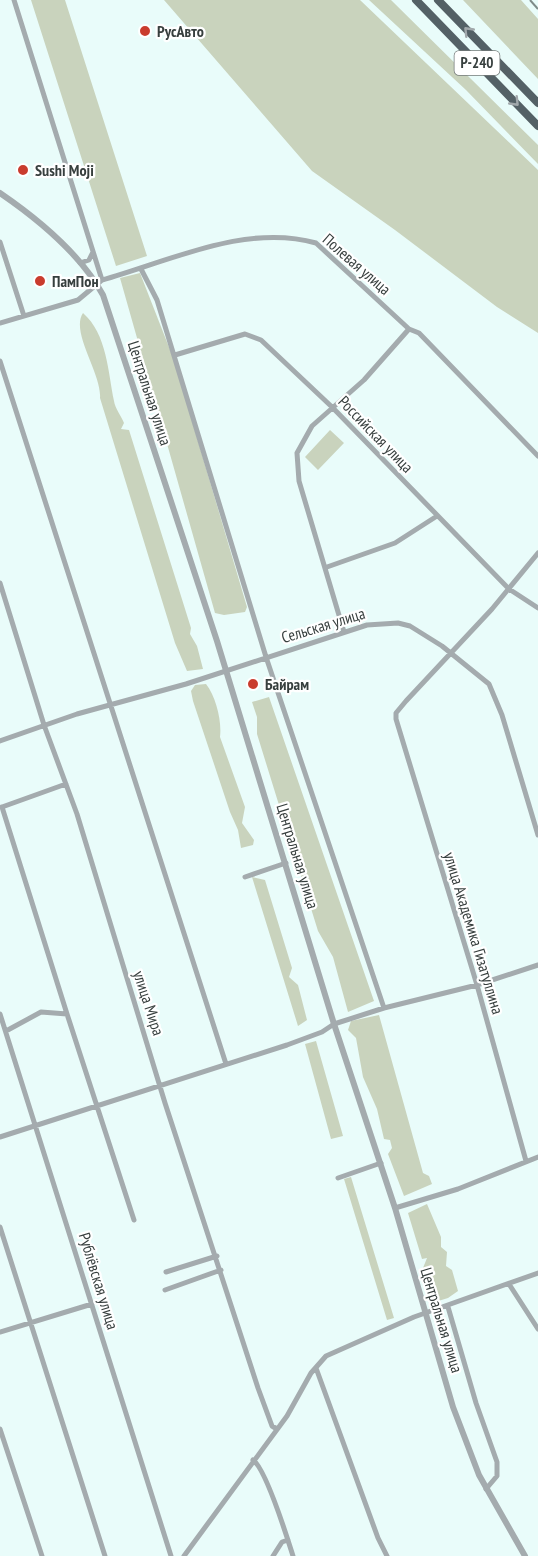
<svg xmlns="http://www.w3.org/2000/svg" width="538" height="1556" font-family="'PT Sans Narrow',sans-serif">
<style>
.green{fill:#c9d3bd}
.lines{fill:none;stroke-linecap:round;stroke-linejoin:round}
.minor{stroke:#a4abae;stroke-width:5}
.tertiary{stroke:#a4abae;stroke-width:6}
.trunk{stroke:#546166;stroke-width:8}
.rail{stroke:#7e8b89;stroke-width:2;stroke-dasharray:12 6;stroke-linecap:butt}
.oneway{stroke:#a1a8ab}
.poi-dot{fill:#c93c2e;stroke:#fff;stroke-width:2}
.labels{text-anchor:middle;stroke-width:4.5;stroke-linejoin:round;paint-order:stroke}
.shield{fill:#fff;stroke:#737978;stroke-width:1.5}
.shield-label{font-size:15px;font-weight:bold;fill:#373f3e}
.poi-label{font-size:16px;font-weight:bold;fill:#373f3e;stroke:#fff;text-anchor:start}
.street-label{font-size:16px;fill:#373f3e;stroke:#fff}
</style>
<rect width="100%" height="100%" fill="#e9fcfa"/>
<path class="green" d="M31,0H65L147,256L116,266Z
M164,0H360L538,170V333L497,307L395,230L312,171Z
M369,0H391L538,145V164L466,90Z
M463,0H521L538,19V79Z
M140,273L174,360L247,607L245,612L224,615L215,613L120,278Z
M83,313C107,334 108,372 114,401C115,408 121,416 124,423L121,429L129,430L191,628L190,634L197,646L203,669L187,671L175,643L100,398C102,374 70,332 83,313Z
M330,430L344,443L318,470L305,457Z
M206,684C216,697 222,721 220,737L245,807L242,823L254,840L253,845L241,848L238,830L230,812L193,701L191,691L195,685Z
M269,697L374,1001L348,1012L333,957L318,931L257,734V717L252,702Z
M252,877L265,880L292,968L289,977L298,985L307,1020L298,1026Z
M379,1015L423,1173L429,1176L432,1184L404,1196L388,1154L392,1148L390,1140L384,1139L377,1109L363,1077L356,1038L348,1030L351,1021Z
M316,1041L343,1136L331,1139L305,1044Z
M351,1177L394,1318L387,1320L344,1179Z
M427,1204L441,1237V1247L447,1252L446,1266L452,1270L458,1291L448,1298L435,1302L423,1268L427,1258L422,1259L408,1213Z"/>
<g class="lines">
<path class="minor" d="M0,242L24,316
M80,263L89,260L93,252
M141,269L157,300L266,657L384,1008
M102,280C170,261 246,223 316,243L409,329L419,333L538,456
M0,323L78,300L102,280L14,0
M175,355L245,334L261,340L332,407L509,589L538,608
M0,361L226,1064
M327,567L395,543L437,516
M0,583L44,725L77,814L165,1103L258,1388L272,1426L277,1429
M344,632L299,481L297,453L312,426L364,380L409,329
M0,741L77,714L186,684L367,625L398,623L410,626L442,646L489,684L502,715L538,835
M2,807L67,1014
M2,807L66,784
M245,877L286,863
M0,1014L171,1556
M6,1031L41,1012L67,1014L134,1220
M0,1137L287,1045L322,1032L334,1024L384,1008L477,985L538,965
M526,1161L477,985L396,719V713L406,701L492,609L538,553
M338,1178L381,1163
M395,1208L458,1189L538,1157
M0,1227L105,1556
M166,1272L217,1256
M509,1284L538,1329
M165,1290L221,1270
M448,1307L476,1403L497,1462V1476L486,1489
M0,1332L92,1304
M316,1368L378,1538L387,1556
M0,1429L42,1556
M253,1460C266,1469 287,1537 293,1556
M184,1556L287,1416L311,1373L326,1356L414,1317L538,1273
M273,1556L282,1542L288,1540"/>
<path class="tertiary" d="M0,193C38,219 81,255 103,295L217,641L334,1024L395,1208L453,1407L479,1475L525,1556"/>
<path class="trunk" d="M416,0L538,126
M438,0L538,103"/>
<path class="rail" d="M530,0L538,9"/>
</g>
<defs><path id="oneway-chevron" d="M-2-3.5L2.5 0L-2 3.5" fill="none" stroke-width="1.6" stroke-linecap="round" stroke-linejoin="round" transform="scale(1.5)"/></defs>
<g class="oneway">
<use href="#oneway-chevron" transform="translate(468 31) rotate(-134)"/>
<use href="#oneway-chevron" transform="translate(515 102) rotate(46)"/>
</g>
<g class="poi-dot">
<circle cx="145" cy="31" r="6"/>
<circle cx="23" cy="170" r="6"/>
<circle cx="40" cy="281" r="6"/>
<circle cx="253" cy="684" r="6"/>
</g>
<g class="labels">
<rect class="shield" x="454.5" y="51" width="45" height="24" rx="4.5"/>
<g class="shield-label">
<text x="477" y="68">Р-240</text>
</g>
<g class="poi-label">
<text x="157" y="37">РусАвто</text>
<text x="35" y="176">Sushi Moji</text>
<text x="52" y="287">ПамПон</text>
<text x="265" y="690">Байрам</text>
</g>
<g class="street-label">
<text transform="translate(357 264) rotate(41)" y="6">Полевая улица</text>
<text transform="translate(150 393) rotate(72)" y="6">Центральная улица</text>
<text transform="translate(376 434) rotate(46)" y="6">Российская улица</text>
<text transform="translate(323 625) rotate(-17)" y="6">Сельская улица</text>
<text transform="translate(298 856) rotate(73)" y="6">Центральная улица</text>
<text transform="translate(474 933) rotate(73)" y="6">улица Академика Гизатуллина</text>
<text transform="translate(149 1003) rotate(72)" y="6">улица Мира</text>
<text transform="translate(99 1281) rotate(73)" y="6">Рублёвская улица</text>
<text transform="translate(442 1320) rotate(73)" y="6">Центральная улица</text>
</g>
</g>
</svg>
